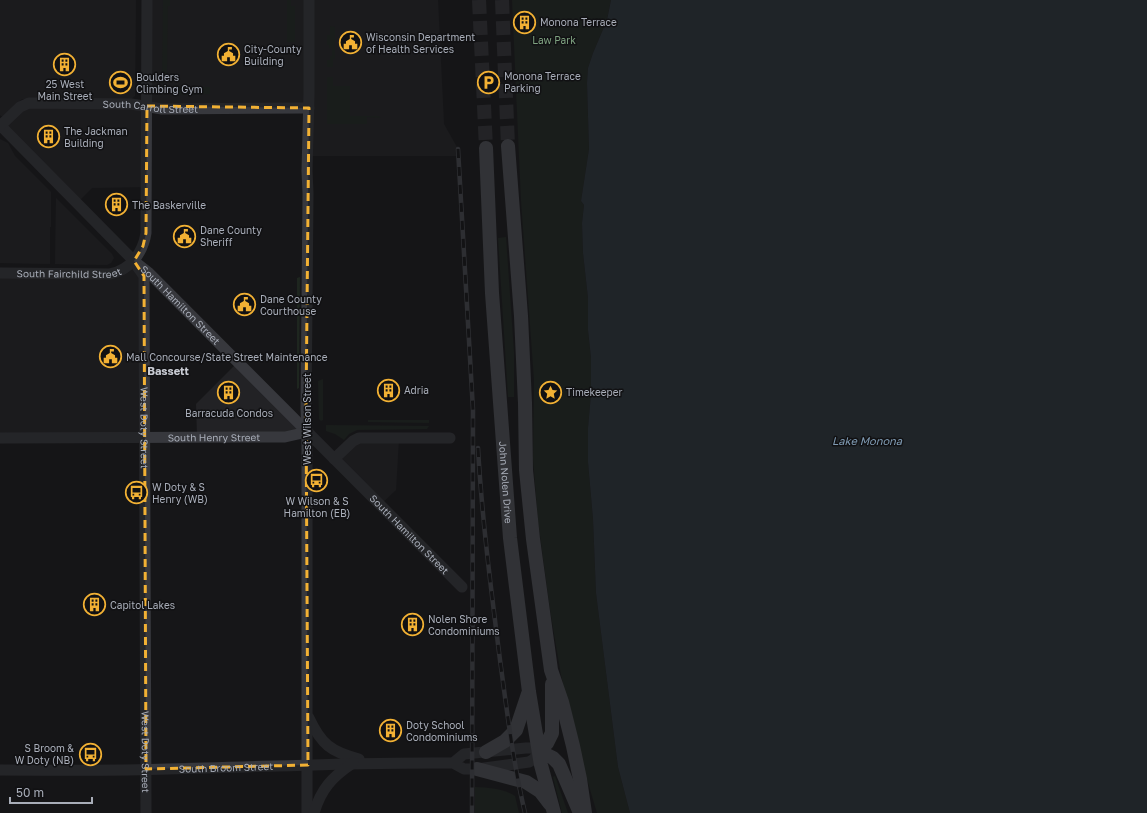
<svg xmlns="http://www.w3.org/2000/svg" width="1147" height="813" font-family="'Golos Text',sans-serif">
<style>
.built{fill:#222225}
.green{fill:#1e261f}
.water{fill:#2c353c}
.lines{fill:none;stroke-linecap:round;stroke-linejoin:round}
.major-tunnel{stroke:#333438;stroke-width:14;stroke-dasharray:14 7;stroke-linecap:butt}
.minor{stroke:#37383d;stroke-width:11}
.major{stroke:#53555c;stroke-width:14}
.rail-casing{stroke:#4a4c52;stroke-width:4.5}
.rail{stroke:#111113;stroke-width:3;stroke-dasharray:9;stroke-linecap:butt}
.marked{fill:none;stroke:#f2b134;stroke-width:3;stroke-dasharray:8 5;stroke-linejoin:round}
.labels{text-anchor:middle;stroke-width:3;stroke-linejoin:round;paint-order:stroke}
.poi-label{font-size:10px;fill:#a8adb8;stroke:#111113;text-anchor:start}
.park-label{font-size:10px;fill:#7fa381;stroke:#111113}
.street-label{font-size:10px;fill:#a8adb8;stroke:#111113}
.neighbourhood-label{font-size:11px;font-weight:bold;fill:#c9ccd4;stroke:#111113}
.water-label{font-size:11px;font-style:italic;fill:#7f9bb3;stroke:#111113}
</style>
<rect width="100%" height="100%" fill="#161618"/>
<path class="built" d="M0,0H136L135,96L131,99H22L3,116H1L0,115Z
M147,0H438L444,124L458,149L459,156H307L309,108L147,106L146,187L92,188L77,203L0,126L20,107L147,106Z
M0,139L8,143L15,156L51,192V227H50V264L0,263Z
M56,198L112,254L114,258L111,263L107,265L55,264Z
M134,261L144,276L145,438H0V273L106,275Z
M238,362L307,432L197,438L196,404Z
M399,438L396,490L380,505L334,459L351,443Z"/>
<path class="green" d="M163,0H170V6H168L167,74H164V84L162,83Z
M287,0H291V6H295V42H287Z
M512,0H611L607,20L593,53L588,68L587,83L589,149L581,201L584,205L582,223L583,253L588,298V330L591,358V394L588,428V462L593,519L596,593L618,767L630,813H597L576,742L561,675L550,610L538,521L533,459L534,380L521,201Z
M330,26L335,27V59H333V67H327V60H330V56H332V48H329V45H327V35H330Z
M327,77H333V86H350V116H378L381,118L367,117V124H327Z
M176,87H210V94C198,94 178,98 168,90L176,91Z
M506,237L514,352V397H508L498,238Z
M300,277L299,388L297,389V278Z
M323,379V420L321,421L319,419L318,381Z
M368,420H429V423L368,422Z
M326,425L429,426L427,429L357,430L349,434L344,440L335,434L326,431Z
M555,776L568,813H562L553,777Z
M475,787C489,788 503,788 515,796L519,813H475Z"/>
<path class="water" d="M611,0H1147V813H630L618,767L596,593L593,519L588,462V428L591,394V358L588,330V298L583,253L582,223L584,205L581,201L589,149L587,83L588,68L593,53L607,20Z"/>
<g class="lines">
<path class="major-tunnel" d="M479,0L486,148
M502,0L508,146"/>
<g class="minor">
<path id="s1" d="M0,125L134,261L148,272L462,587"/>
<path id="s2" d="M0,126L20,107L29,103L131,104L162,109L309,108"/>
<path id="s3" d="M137,266L144,276L146,813"/>
<path id="s4" d="M0,273L110,274C130,270 143,253 146,233L147,0"/>
<path id="s5" d="M0,438L285,437L307,432"/>
<path d="M334,459L353,441L359,438H450"/>
<path d="M309,718C321,744 331,752 359,759"/>
<path id="s6" d="M0,770C56,770 111,771 167,769C262,767 357,762 453,763L464,769H477L529,762L534,759L539,751L532,748H526L464,754L453,763"/>
<path d="M307,813V432L306,409L308,193L307,171L309,94V0"/>
<path d="M314,813C321,789 332,777 353,763"/>
</g>
<g class="major">
<path d="M508,146L521,316L525,403L526,470L533,539L551,670L562,702L573,746L580,779L585,813"/>
<path id="s7" d="M486,148L492,293L510,538L529,692L541,765L554,813"/>
<path d="M539,751L547,743L552,733V684"/>
<path d="M539,751L553,758L559,764L580,813"/>
<path d="M486,752L505,741L516,730L528,694"/>
<path d="M477,769L526,782L540,791L550,804"/>
</g>
<defs>
<path id="rail" d="M458,149L473,410L472,813
M478,448C482,519 491,589 500,660C507,711 513,762 525,813"/>
</defs>
<use href="#rail" class="rail-casing"/>
<use href="#rail" class="rail"/>
</g>
<path d="M0 0H1147V813H0ZM147,106L309,108L306,409L308,765L146,769L144,276L134,261L143,246L146,233Z" fill="#161618" fill-opacity=".55" fill-rule="evenodd"/>
<path class="marked" d="M147,106L309,108L306,409L308,765L146,769L144,276L134,261L143,246L146,233Z"/>
<defs>
<symbol id="building-ring" viewBox="-11 -11 22 22"><circle r="9.5" fill="#111113" stroke="#f2b134" stroke-width="1.5"/><path d="M-4-6H4V6H1V3H-1V6H-4ZM-2.5-4.3h1.7v1.8h-1.7ZM.8-4.3h1.7v1.8H.8ZM-2.5-1h1.7V.8h-1.7ZM.8-1h1.7V.8H.8Z" fill="#f2b134"/></symbol>
<symbol id="civic-ring" viewBox="-11 -11 22 22"><circle r="9.5" fill="#111113" stroke="#f2b134" stroke-width="1.5"/><path d="M-.6-6.5H3V-4.5H.6V-3L4-1V1h2V6H-6V1h2V-1L-.6-3ZM-1.2 2.5V6h2.4V2.5Z" fill="#f2b134"/></symbol>
<symbol id="parking-ring" viewBox="-11 -11 22 22"><circle r="9.5" fill="#111113" stroke="#f2b134" stroke-width="1.5"/><path d="M-3.5-5.5H1a3.5 3.5 0 0 1 0 7H-1V5.5H-3.5ZM-1-3.4V-.6H.8a1.4 1.4 0 0 0 0-2.8Z" fill="#f2b134"/></symbol>
<symbol id="stadium-ring" viewBox="-11 -11 22 22"><circle r="9.5" fill="#111113" stroke="#f2b134" stroke-width="1.5"/><path d="M0-5a6.5 5 0 1 0 0 10a6.5 5 0 1 0 0-10ZM-3.5-1.8h7v3.6h-7Z" fill="#f2b134"/></symbol>
<symbol id="sight-ring" viewBox="-11 -11 22 22"><circle r="9.5" fill="#111113" stroke="#f2b134" stroke-width="1.5"/><path d="M0-6L1.8-2.2L6-1.7L2.9 1.2L3.7 5.4L0 3.3L-3.7 5.4L-2.9 1.2L-6-1.7L-1.8-2.2Z" fill="#f2b134"/></symbol>
<symbol id="bus-ring" viewBox="-11 -11 22 22"><circle r="9.5" fill="#111113" stroke="#f2b134" stroke-width="1.5"/><path d="M-5-6H5V4H4V6H2V4H-2V6H-4V4H-5ZM-3.5-4V0h7V-4ZM-3.5 1.2v1.5H-2V1.2ZM2 1.2v1.5H3.5V1.2Z" fill="#f2b134"/></symbol>
</defs>
<g fill-rule="evenodd">
<use href="#building-ring" x="512" y="10" width="25" height="25"/>
<use href="#civic-ring" x="338" y="30" width="25" height="25"/>
<use href="#civic-ring" x="216" y="42" width="25" height="25"/>
<use href="#building-ring" x="52" y="52" width="25" height="25"/>
<use href="#parking-ring" x="476" y="70" width="25" height="25"/>
<use href="#stadium-ring" x="108" y="70" width="25" height="25"/>
<use href="#building-ring" x="36" y="124" width="25" height="25"/>
<use href="#building-ring" x="104" y="192" width="25" height="25"/>
<use href="#civic-ring" x="172" y="224" width="25" height="25"/>
<use href="#civic-ring" x="232" y="292" width="25" height="25"/>
<use href="#civic-ring" x="98" y="344" width="25" height="25"/>
<use href="#building-ring" x="376" y="378" width="25" height="25"/>
<use href="#sight-ring" x="538" y="380" width="25" height="25"/>
<use href="#building-ring" x="216" y="380" width="25" height="25"/>
<use href="#bus-ring" x="304" y="468" width="25" height="25"/>
<use href="#bus-ring" x="124" y="480" width="25" height="25"/>
<use href="#building-ring" x="82" y="592" width="25" height="25"/>
<use href="#building-ring" x="400" y="612" width="25" height="25"/>
<use href="#building-ring" x="378" y="718" width="25" height="25"/>
<use href="#bus-ring" x="78" y="742" width="25" height="25"/>
</g>
<g class="labels">
<g class="poi-label">
<text x="540" y="26">Monona Terrace</text>
<text x="366" y="41">Wisconsin Department<tspan x="366" dy="12">of Health Services</tspan></text>
<text x="244" y="53">City-County<tspan x="244" dy="12">Building</tspan></text>
<text x="504" y="80">Monona Terrace<tspan x="504" dy="12">Parking</tspan></text>
<text x="136" y="81">Boulders<tspan x="136" dy="12">Climbing Gym</tspan></text>
<text x="65" y="88" text-anchor="middle">25 West<tspan x="65" dy="12">Main Street</tspan></text>
<text x="64" y="135">The Jackman<tspan x="64" dy="12">Building</tspan></text>
<text x="132" y="209">The Baskerville</text>
<text x="200" y="234">Dane County<tspan x="200" dy="12">Sheriff</tspan></text>
<text x="260" y="303">Dane County<tspan x="260" dy="12">Courthouse</tspan></text>
<text x="126" y="361">Mall Concourse/State Street Maintenance</text>
<text x="404" y="394">Adria</text>
<text x="566" y="396">Timekeeper</text>
<text x="229" y="417" text-anchor="middle">Barracuda Condos</text>
<text x="152" y="491">W Doty &amp; S<tspan x="152" dy="12">Henry (WB)</tspan></text>
<text x="317" y="505" text-anchor="middle">W Wilson &amp; S<tspan x="317" dy="12">Hamilton (EB)</tspan></text>
<text x="110" y="609">Capitol Lakes</text>
<text x="428" y="623">Nolen Shore<tspan x="428" dy="12">Condominiums</tspan></text>
<text x="406" y="729">Doty School<tspan x="406" dy="12">Condominiums</tspan></text>
<text x="74" y="752" text-anchor="end">S Broom &amp;<tspan x="74" dy="12">W Doty (NB)</tspan></text>
</g>
<g class="park-label">
<text x="554" y="44">Law Park</text>
</g>
<g class="street-label">
<text dy="4" stroke="none"><textPath href="#s2" startOffset="159">South Carroll Street</textPath></text>
<text dy="4" stroke="none"><textPath href="#s4" startOffset="69">South Fairchild Street</textPath></text>
<text dy="4" stroke="none"><textPath href="#s1" startOffset="255">South Hamilton Street</textPath></text>
<text transform="translate(307 419) rotate(-90)" y="4">West Wilson Street</text>
<text dy="4" stroke="none"><textPath href="#s3" startOffset="164">West Doty Street</textPath></text>
<text dy="4" stroke="none"><textPath href="#s5" startOffset="214">South Henry Street</textPath></text>
<text dy="4" stroke="none"><textPath href="#s7" startOffset="335">John Nolen Drive</textPath></text>
<text dy="4" stroke="none"><textPath href="#s1" startOffset="579">South Hamilton Street</textPath></text>
<text dy="4" stroke="none"><textPath href="#s3" startOffset="488">West Doty Street</textPath></text>
<text dy="4" stroke="none"><textPath href="#s6" startOffset="226">South Broom Street</textPath></text>
</g>
<g class="neighbourhood-label">
<text x="168" y="375">Bassett</text>
</g>
<g class="water-label">
<text x="867" y="445">Lake Monona</text>
</g>
</g>
<path d="M10 797v6h82v-6" fill="none" stroke="#a8adb8" stroke-width="2"/>
<text x="16" y="797" font-size="12" fill="#a8adb8" stroke="#111113" stroke-width="3" paint-order="stroke">50 m</text>
</svg>
